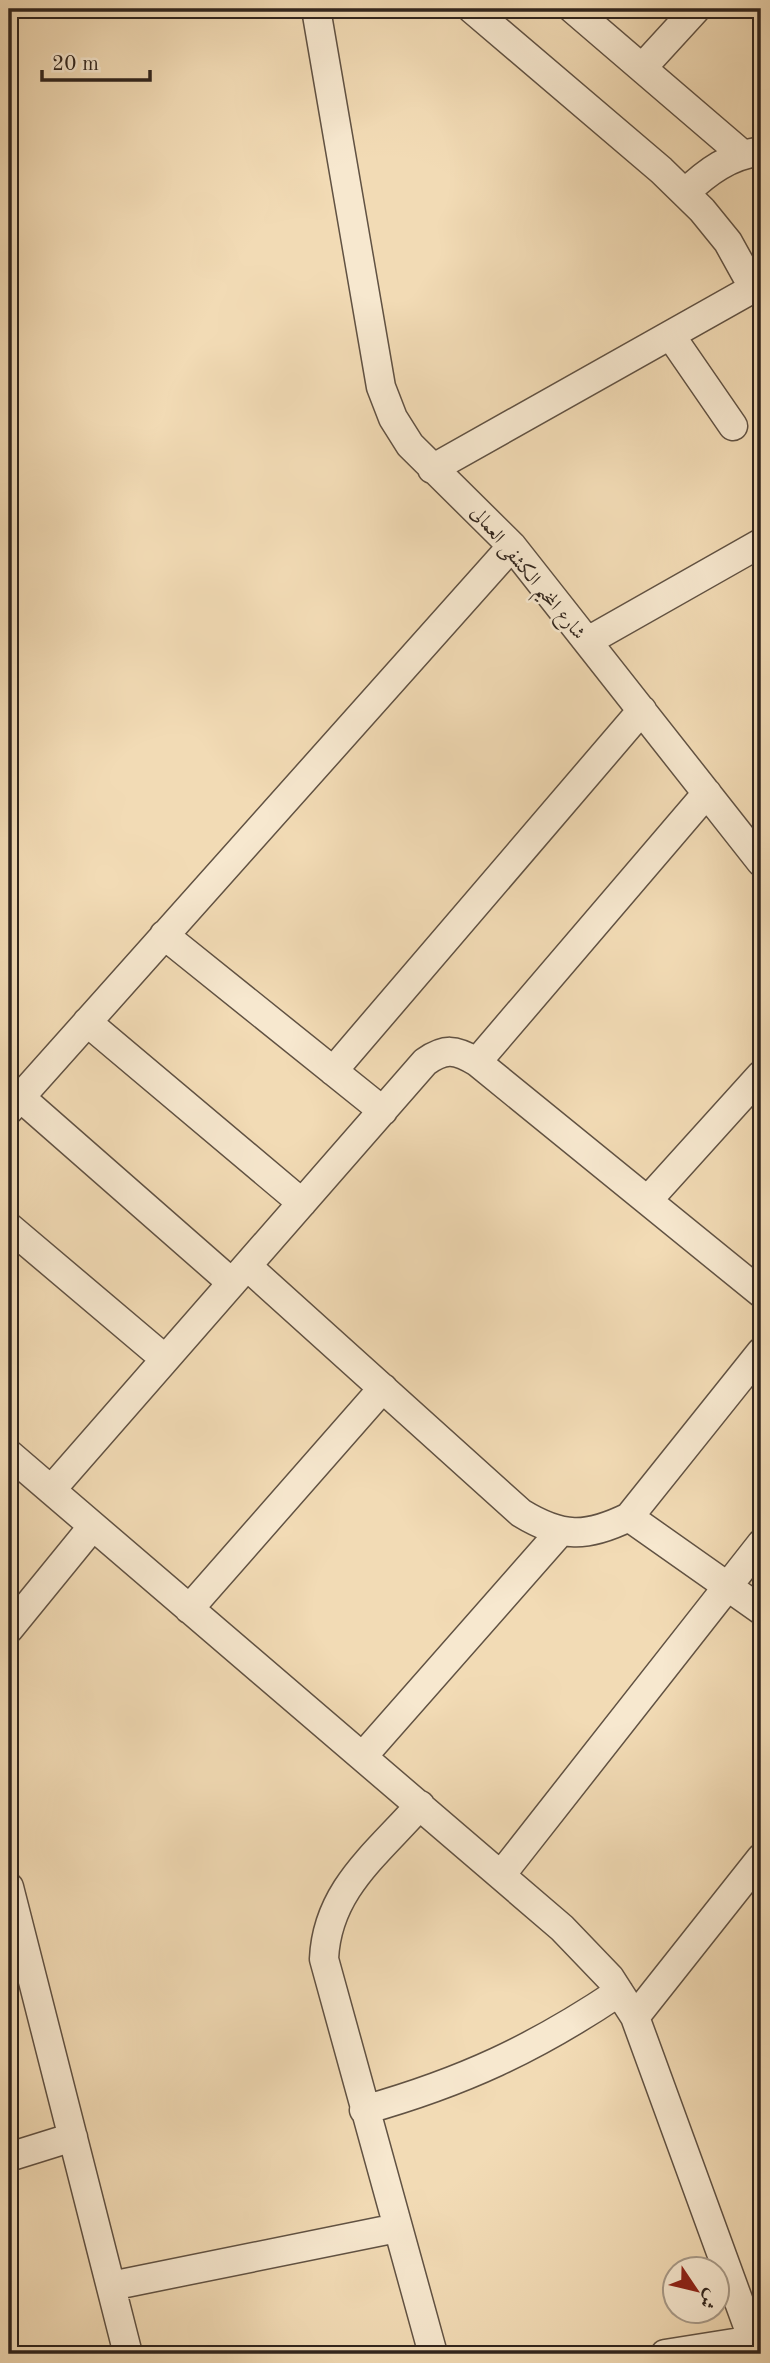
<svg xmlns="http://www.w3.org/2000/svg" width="770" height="2363" font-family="'Old Standard TT',Amiri,serif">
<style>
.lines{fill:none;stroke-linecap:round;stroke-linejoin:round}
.minor-casing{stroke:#615243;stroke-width:31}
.minor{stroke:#f7e8cf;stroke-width:28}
.labels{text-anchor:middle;stroke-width:5;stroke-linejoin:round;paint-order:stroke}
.street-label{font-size:19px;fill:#31251d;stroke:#f7e8cf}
</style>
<rect width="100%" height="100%" fill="#f2dbb5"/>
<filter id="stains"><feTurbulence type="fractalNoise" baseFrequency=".00286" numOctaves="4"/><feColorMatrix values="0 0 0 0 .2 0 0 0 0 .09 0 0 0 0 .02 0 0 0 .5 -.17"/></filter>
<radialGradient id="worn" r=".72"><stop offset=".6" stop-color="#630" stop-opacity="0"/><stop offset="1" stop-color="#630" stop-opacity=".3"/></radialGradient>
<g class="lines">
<defs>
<path id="minor" d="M316,9L381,387L393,418L410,445L512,546L761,862
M472,9L661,170L702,210L728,242L754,289
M573,9L742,154
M642,68L696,9
M685,193C708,171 729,156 761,151
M671,336L733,426
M432,469L761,284
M588,641L761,543
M164,935L383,1111
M87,1022L302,1203
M477,1062L707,793
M333,1071L642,710
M20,1097L232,1283
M9,1110L512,546
M648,1200L761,1075
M9,1227L165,1359
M247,1266L521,1513C562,1538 586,1538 629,1517L761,1352
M9,1454L562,1928L610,1978L635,2017L758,2354
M51,1490L425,1062C445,1048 455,1049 477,1062L761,1293
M629,1517L761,1610
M189,1609L383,1388
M9,1629L93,1526
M363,1756L561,1531
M420,1805C377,1854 327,1890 324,1959L433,2354
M501,1875L761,1544
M9,1887L128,2354
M635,2017L761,1858
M364,2110C463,2082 534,2049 619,1992
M9,2157L73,2137
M111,2286L397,2228
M665,2354L753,2340"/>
</defs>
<use href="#minor" class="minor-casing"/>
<use href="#minor" class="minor"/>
</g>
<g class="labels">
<g class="street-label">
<text transform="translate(529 572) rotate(50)" y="7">شارع المخيم الكشفى العمالى</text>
</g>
</g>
<rect width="770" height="2363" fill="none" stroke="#f2dbb5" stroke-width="35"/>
<rect x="10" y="10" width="749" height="2342" fill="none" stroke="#31251d" stroke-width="3.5"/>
<rect x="18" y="18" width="735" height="2328" fill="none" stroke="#31251d" stroke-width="2"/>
<g transform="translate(696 2290) rotate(125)"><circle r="33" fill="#f7e8cf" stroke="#a89a88" stroke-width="2"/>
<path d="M0-5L12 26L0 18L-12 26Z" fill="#8f2418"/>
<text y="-10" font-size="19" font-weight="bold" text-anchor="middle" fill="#31251d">ش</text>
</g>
<path d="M42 70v10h108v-10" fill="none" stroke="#31251d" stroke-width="3.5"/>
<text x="52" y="70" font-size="21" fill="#31251d" stroke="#f7e8cf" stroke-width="5" paint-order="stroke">20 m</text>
<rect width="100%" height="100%" filter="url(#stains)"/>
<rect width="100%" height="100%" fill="url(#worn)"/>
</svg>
